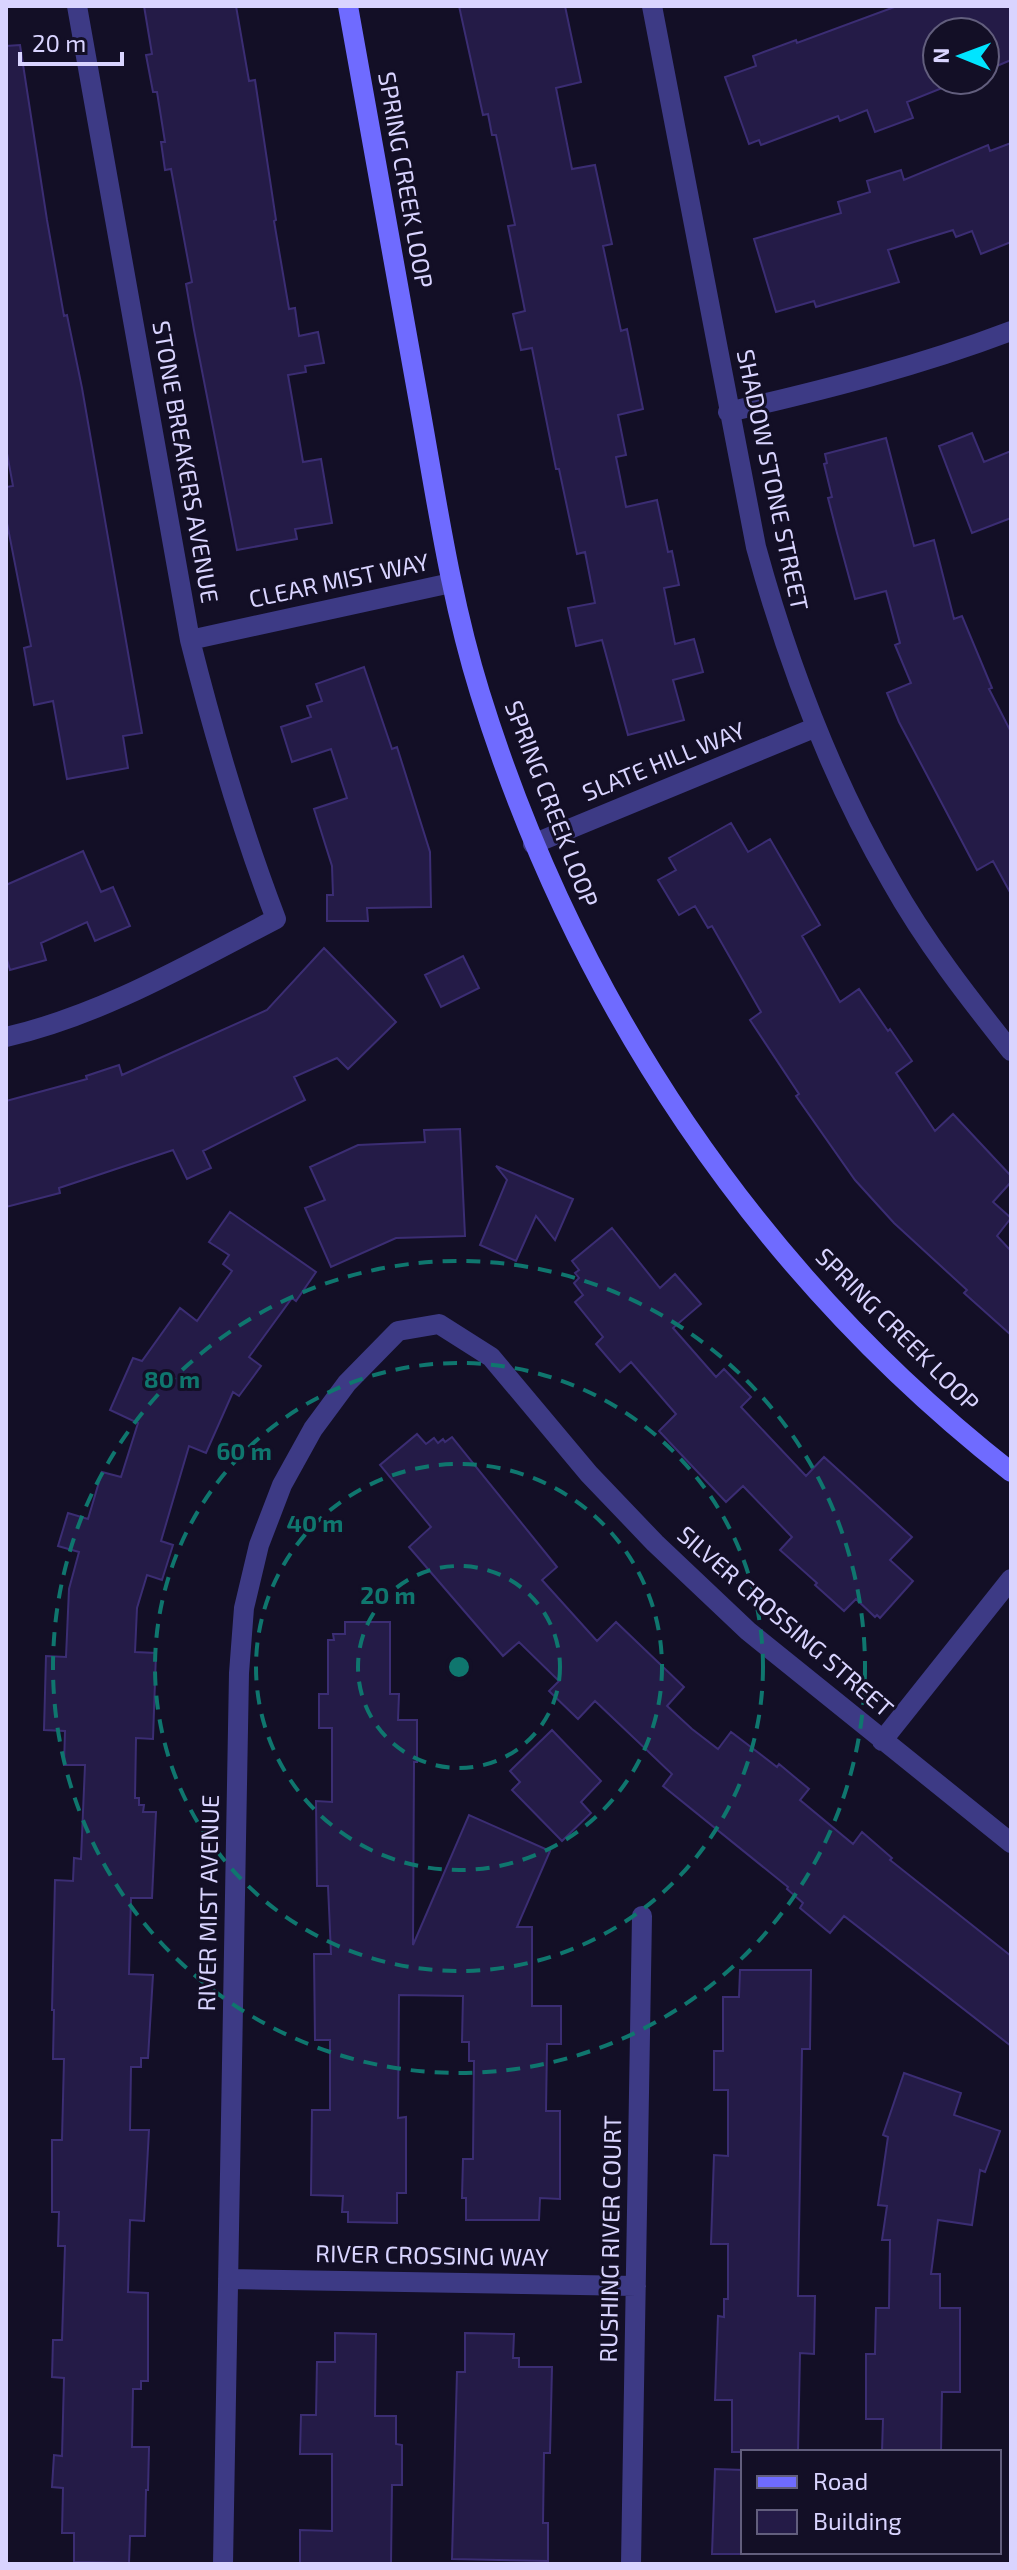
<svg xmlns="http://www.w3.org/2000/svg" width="1017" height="2570" font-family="'Exo 2',sans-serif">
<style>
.building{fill:#241b47;stroke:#3b2d73;stroke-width:2}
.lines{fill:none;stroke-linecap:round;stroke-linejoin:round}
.street{stroke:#3d3a85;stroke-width:20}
.secondary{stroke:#6f6bff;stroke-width:20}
.ring{fill:none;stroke:#0f766e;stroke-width:4;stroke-dasharray:14 10}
.labels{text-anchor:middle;stroke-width:6;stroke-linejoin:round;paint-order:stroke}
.street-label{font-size:24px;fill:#d9d4ff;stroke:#130f26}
.centre{fill:#0f766e;stroke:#130f26;stroke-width:4}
.ring-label{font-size:24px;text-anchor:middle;font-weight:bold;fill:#0f766e;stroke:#130f26;stroke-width:6;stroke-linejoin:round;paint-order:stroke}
</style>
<rect width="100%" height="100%" fill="#130f26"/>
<path class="building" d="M144,6H236L249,81L255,80L276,220L274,221L289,309L295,308L299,336L318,332L324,363L305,366L306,372L288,375L303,462L321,459L332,523L295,529L297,539L237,550L194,330L186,284L192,282L171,169L165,170L161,142H165L157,92H153L146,55L152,54Z
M459,6H565L581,82L556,88L572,169L595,165L612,244L603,246L621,331L627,329L643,409L618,415L626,455L616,457L626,507L657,500L668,552L672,551L679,585L664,588L675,644L694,639L703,672L673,680L684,720L628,735L602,640L576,646L568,608L595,603L585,552L577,554L559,469H556L532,348L521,350L513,314L525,311L508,226L515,225L496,135H492L488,114L483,115Z
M897,6H1011V60L985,71V32H937V80H962L907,102L913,118L875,132L867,110L840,121L838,116L761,145L759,140L749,144L725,77L756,66L753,56L796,40L797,43Z
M20,45L47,220L64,316L67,315L82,388L142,733L123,736L128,768L67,779L53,701L34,705L24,648L31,646L6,518V487L13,486L6,448V46Z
M1011,143V242L981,254L972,231L956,237L953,230L888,250L899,282L816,307L814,301L776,312L754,239L841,213L838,202L870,192L867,181L901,170L904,180L988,145L990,151Z
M972,433L984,462L1011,451V518L972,533L939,446Z
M886,438L914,546L934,540L954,619L962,616L992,688L989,689L1011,732V894L993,861L977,870L899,722L887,693L911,683L895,645L900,643L886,591L855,599L837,533L828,498L832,497L824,464L827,463L825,454Z
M364,667L392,749L397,747L430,852L431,907L367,908L368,921H327V895H333L332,866L314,809L347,798L331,749L292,762L281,727L311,717L307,706L322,701L316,684Z
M731,823L748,852L770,839L820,925L802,936L840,1002L859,989L888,1031L890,1029L912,1061L896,1073L935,1131L953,1114L1011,1176V1182L993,1202L1011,1218L997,1236L1011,1251V1335L964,1293L967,1290L894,1223L855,1180L796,1096L799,1094L750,1020L761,1012L712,926L708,928L695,906L679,915L658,880L676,870L669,858Z
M83,851L101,892L113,887L130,926L95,941L87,922L41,943L46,960L10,970L6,956V885Z
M324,948L396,1022L348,1069L337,1058L294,1077L305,1100L203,1151L211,1168L187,1179L173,1150L59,1188L60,1193L6,1207V1101L87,1079L86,1076L119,1065L122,1075L267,1010Z
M463,956L479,988L441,1007L425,975Z
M460,1129L465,1236L396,1238L331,1267L305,1208L325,1200L310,1167L358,1145L425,1142L424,1130Z
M496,1166L573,1199L555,1240L536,1216L516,1261L480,1245L507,1180Z
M230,1212L316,1272L296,1301L292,1298L249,1357L261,1366L239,1396L233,1392L206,1453L189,1446L161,1541L173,1545L162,1580L147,1575L137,1608L135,1652L156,1653L153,1739L136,1738L135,1798H139V1805H144L143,1812H156L152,1898H131L129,1974L153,1975L148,2058H141V2067H131L130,2130H149L144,2221L130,2220L128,2292L148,2293V2381H141V2389H133L132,2447H149L148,2490H146L145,2536H130L129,2563L74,2562V2533H62L63,2488L52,2487L54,2455L62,2456L64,2378L52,2377L53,2340H62L65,2246H58L59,2212H52V2140H62L64,2059H53L54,2010H52L55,1880L73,1881L74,1858L81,1859L85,1765H64L65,1731L44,1730L46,1656L66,1657L69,1589L79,1552L58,1546L68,1513L88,1519L102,1472L121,1477L138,1423L110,1410L133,1358L142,1361L180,1308L197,1321L232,1271L223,1264L229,1255L209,1242Z
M612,1228L660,1288L675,1274L701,1304L673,1328L716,1377L724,1369L751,1397L741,1407L806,1476L824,1457L912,1537L890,1560L913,1581L880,1618L877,1615L875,1617L856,1599L844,1611L815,1585L817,1583L780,1550L792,1537L743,1486L726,1502L659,1431L676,1414L631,1362L620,1372L596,1344L603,1337L575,1302L583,1295L574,1283L579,1278L575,1273L579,1270L572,1261Z
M417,1434L426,1444L434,1438L438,1443L443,1439L445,1442L452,1437L557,1567L542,1580L597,1641L616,1622L684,1687L667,1706L692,1729L718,1749L731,1732L777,1767L779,1764L809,1789L800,1800L853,1844L862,1832L892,1858L890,1860L1011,1956V2046L844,1916L830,1933L800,1908L803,1903L787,1889L788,1887L663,1786L672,1774L595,1701L578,1719L549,1691L559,1681L519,1642L503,1656L409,1547L431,1527L380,1465Z
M345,1622H390V1694H399L398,1720H417V1762H414L413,1945L469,1815L550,1851L517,1927H532V2006H561V2044H547L546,2111H560V2199L540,2198L539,2220H466V2198H462L463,2159H473L474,2061H469V2042H462L463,1996L399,1995L398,2118L406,2117V2193H397V2223L348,2222V2212H342L343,2196L311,2195L312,2110H330V2040H315L314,1954H331L328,1886H317L316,1801L332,1802V1728H319V1694H328V1640H334L333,1634H345Z
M552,1730L601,1781L581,1802L591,1813L562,1841L512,1790L520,1782L510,1771Z
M740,1970H811L810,2049H802L798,2296H815L814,2354L800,2353L798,2452H732V2400H715L718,2316L724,2317V2299H728V2244H711L714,2155L728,2156V2090H714V2051H723V1997H739Z
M904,2073L961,2093L954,2115L1000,2131L985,2172L980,2170L972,2225L938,2220L931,2274H940V2308H960V2392H942L941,2452H882L883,2419H866V2354H875L876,2308H889L890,2240H882L887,2206L878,2205L888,2137L883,2135Z
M335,2333L376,2334L375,2416H396V2444L402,2445V2485H392L391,2564H300V2530L332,2531V2454H300L301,2415H316L317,2362H335Z
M465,2333L514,2334L513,2358H519V2367H552L550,2453H544L543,2523H548V2561L452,2559L457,2372H465Z
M715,2469L743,2470V2554H712Z"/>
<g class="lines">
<path class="street" d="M652,6L756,547C788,664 830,776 891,881C925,942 968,997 1011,1051
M728,412C824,390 919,366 1011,331
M190,640L451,583
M533,844L814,728
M6,1037C102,1015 189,964 276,919C241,828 214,735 190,640L77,6
M882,1741L1011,1579
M228,2279L636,2286
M223,2564L239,1673L244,1608L259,1545L282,1485L313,1429L347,1383L398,1331L439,1324L491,1357L589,1474L655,1543L748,1631L1011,1843
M631,2564L642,1916"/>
<path class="secondary" d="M348,6C372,140 396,274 420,408C437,503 451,600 480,693C576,1002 756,1272 1011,1472"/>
</g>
<g class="ring">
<circle cx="459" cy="1667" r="101"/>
<circle cx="459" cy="1667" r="203"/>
<circle cx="459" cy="1667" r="304"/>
<circle cx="459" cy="1667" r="406"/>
</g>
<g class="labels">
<g class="street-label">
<text transform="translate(405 180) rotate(80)" y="8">SPRING CREEK LOOP</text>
<text transform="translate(185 462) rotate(80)" y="8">STONE BREAKERS AVENUE</text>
<text transform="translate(772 480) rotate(78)" y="8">SHADOW STONE STREET</text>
<text transform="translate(339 581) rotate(-12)" y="8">CLEAR MIST WAY</text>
<text transform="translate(664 762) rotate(-22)" y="8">SLATE HILL WAY</text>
<text transform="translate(551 804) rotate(69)" y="8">SPRING CREEK LOOP</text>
<text transform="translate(897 1330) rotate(45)" y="8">SPRING CREEK LOOP</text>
<text transform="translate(785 1622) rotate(41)" y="8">SILVER CROSSING STREET</text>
<text transform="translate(209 1903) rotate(-89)" y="8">RIVER MIST AVENUE</text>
<text transform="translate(611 2239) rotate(-89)" y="8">RUSHING RIVER COURT</text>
<text transform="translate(432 2256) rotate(1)" y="8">RIVER CROSSING WAY</text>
</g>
</g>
<circle cx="459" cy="1667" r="12" class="centre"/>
<g class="ring-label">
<text x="172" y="1388">80 m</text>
<text x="244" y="1460">60 m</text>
<text x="315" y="1532">40 m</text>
<text x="388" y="1604">20 m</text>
</g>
<rect width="1017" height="2570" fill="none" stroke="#d9d4ff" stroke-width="16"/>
<rect x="741" y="2450" width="260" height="104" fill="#130f26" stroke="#625e7d" stroke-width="2"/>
<rect x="757" y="2476" width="40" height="12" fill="#6f6bff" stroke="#625e7d" stroke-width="2"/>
<text x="813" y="2490" font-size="24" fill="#d9d4ff">Road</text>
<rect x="757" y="2510" width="40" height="24" fill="#241b47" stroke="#625e7d" stroke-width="2"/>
<text x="813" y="2530" font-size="24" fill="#d9d4ff">Building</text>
<g transform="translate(961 56) rotate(271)"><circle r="38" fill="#130f26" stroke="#625e7d" stroke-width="2"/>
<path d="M0-6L14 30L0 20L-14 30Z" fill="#00e5ff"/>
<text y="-12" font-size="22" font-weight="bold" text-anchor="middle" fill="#d9d4ff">N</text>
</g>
<path d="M20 52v12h102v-12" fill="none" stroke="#d9d4ff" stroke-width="4"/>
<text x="32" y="52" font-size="24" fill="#d9d4ff" stroke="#130f26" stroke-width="6" paint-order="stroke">20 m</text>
</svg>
